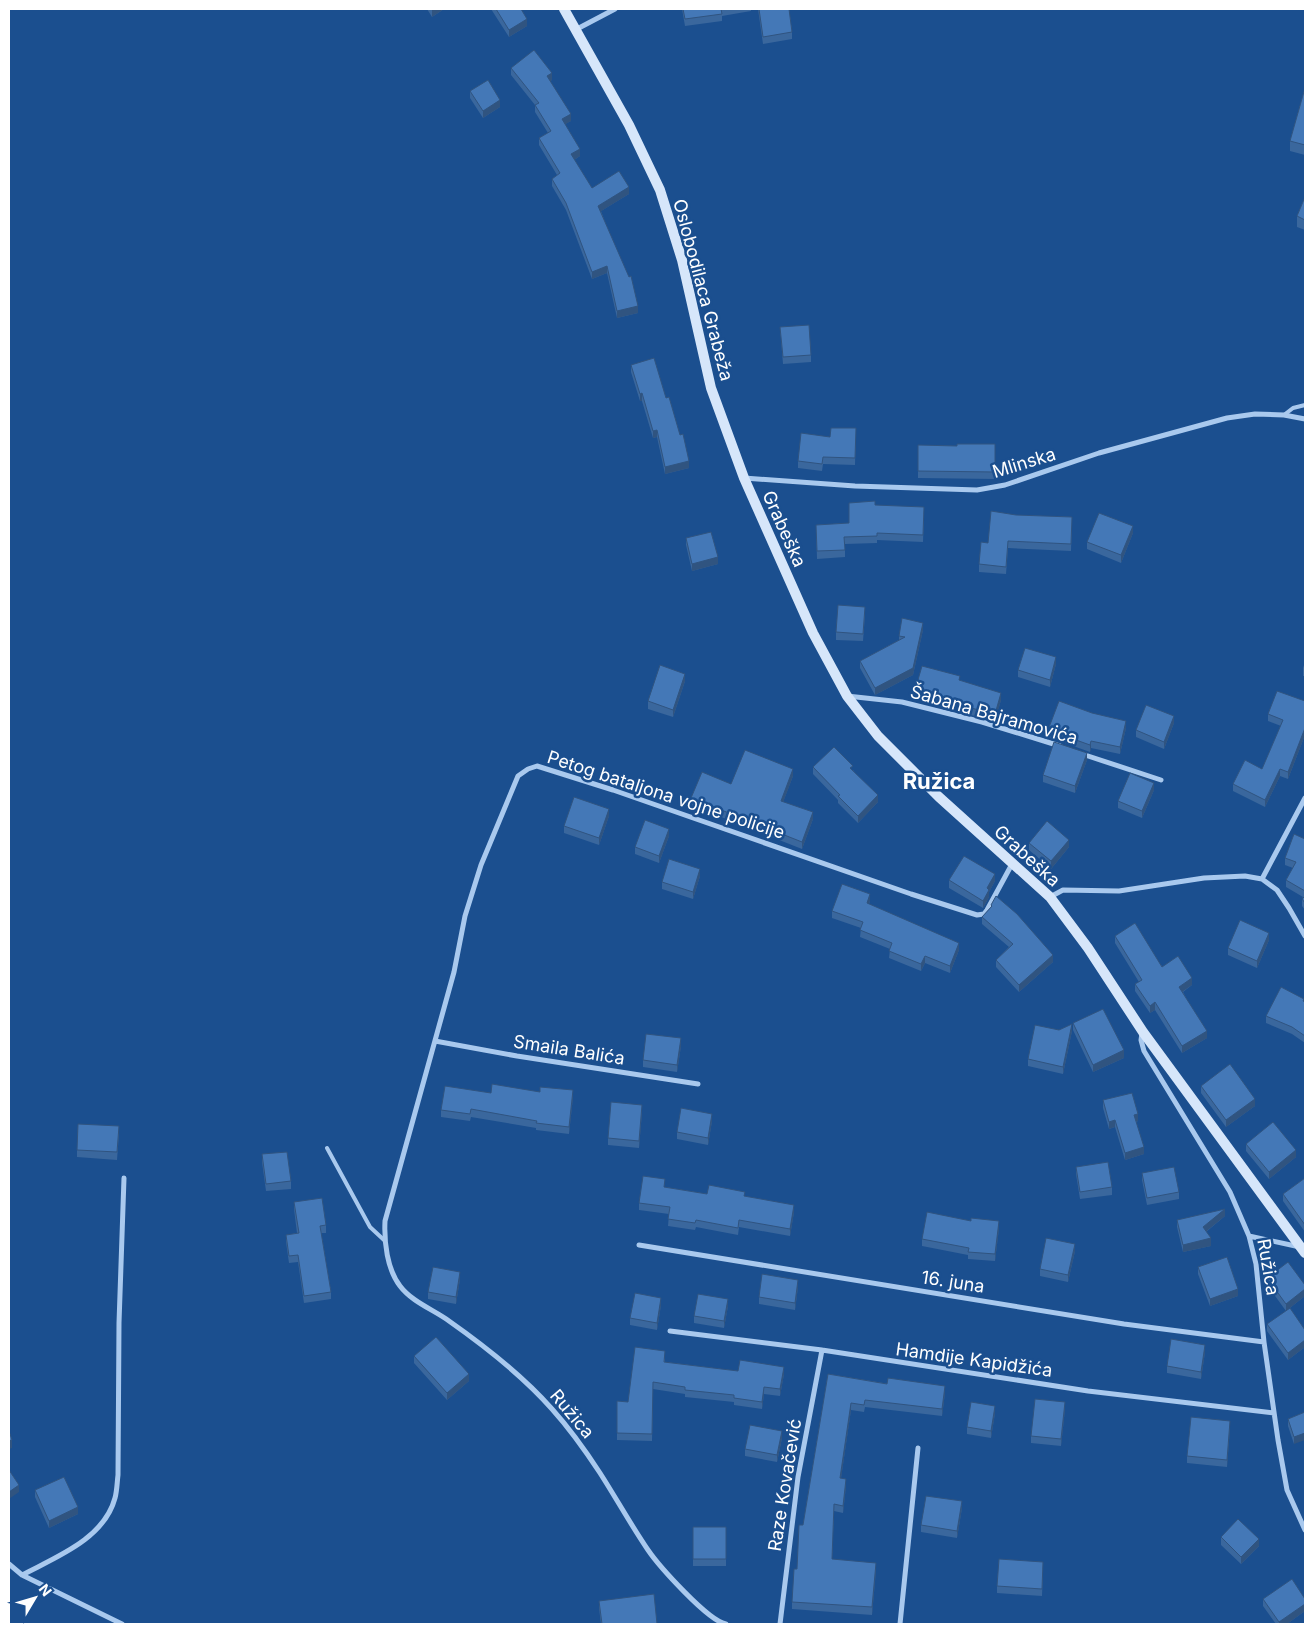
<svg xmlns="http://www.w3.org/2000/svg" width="1314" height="1633" font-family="Inter,sans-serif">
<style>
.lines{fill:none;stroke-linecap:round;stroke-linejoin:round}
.lane{stroke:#a9c9ee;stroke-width:4}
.street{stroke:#a9c9ee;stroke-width:5}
.secondary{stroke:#d6e6fa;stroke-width:10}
.wall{fill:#3a679d}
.shaded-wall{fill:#305480}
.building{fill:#4478b7;stroke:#305480}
.labels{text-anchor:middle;stroke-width:5;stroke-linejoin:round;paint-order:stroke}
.street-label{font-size:18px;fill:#fff;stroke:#1b4f8f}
.district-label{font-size:22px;font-weight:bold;fill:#fff;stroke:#1b4f8f}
</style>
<rect width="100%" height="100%" fill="#1b4f8f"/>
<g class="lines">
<path class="lane" d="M1284,415L1293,408L1305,405
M327,1148L370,1227L384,1240"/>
<path class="street" d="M577,29L615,9
M744,478L855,486L977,490L1005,485L1099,453L1227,418L1255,414L1284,415L1305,419
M847,696L902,702L982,722L1060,746
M1082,754L1161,780
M1262,879L1305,798
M1050,897L1063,890L1119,891L1204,878L1245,876L1262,879L1277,890L1289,908L1305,936
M1142,1033L1141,1040L1144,1051L1230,1192L1249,1236L1256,1264L1264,1342L1278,1440L1287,1490L1305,1530
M435,1041L517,1056L698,1084
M1249,1236L1300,1247
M639,1245L1124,1324L1264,1342
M670,1331L822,1350L1088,1391L1274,1413
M9,1564L22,1575L122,1624
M22,1575C56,1557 104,1539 115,1498C117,1491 117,1483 118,1475L119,1323L124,1178
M726,1624C708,1621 659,1566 648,1550C631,1525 616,1498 600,1473C585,1450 570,1429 552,1409C522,1375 486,1347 449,1321C434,1310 412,1302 400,1286C387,1269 384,1242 385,1221L454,972L465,916L481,865L518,776L528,769L537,766L613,790L911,894L977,915L984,914L987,910L1012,864
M780,1624L798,1477L822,1350
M900,1624L918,1448"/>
<path class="secondary" d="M564,9L629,125L660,190L682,260L711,388L744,478L813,633L847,696L878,736L939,797L1050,897L1088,948L1143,1032L1305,1253"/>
</g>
<path class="wall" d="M427,9H444L432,17Z
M491,9H521L527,26L509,37Z
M682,9H751V11L722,16V21L685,26Z
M758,9H789L792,32V39L763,44Z
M511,68L552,80L550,81L571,121L565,124L580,156L574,160L592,188L629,194L601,211L638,313L617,318L607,273L592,279L566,210L552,186V179L557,175L539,145V138L548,133L535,112V105L511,75Z
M1305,88V155L1290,151V141Z
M470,91L500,107L483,118L470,98Z
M1305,197V230L1297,227V216Z
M780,327L811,355V362L783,364Z
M631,365L666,398L689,468L665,474L657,437L653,438L642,401H640L631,372Z
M856,428L855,465L823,464L822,471L798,468V461L830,437Z
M995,444V479L918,478V445L957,446Z
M875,505L924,514L923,542L877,540V543L845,544V557L817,559L816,525L849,523Z
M1016,515L1072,517L1071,551L1008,548L1006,574L979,572V564L988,543Z
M1133,533L1121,563L1087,549V542Z
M686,538L718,564L692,571L686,545Z
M865,614L863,641L836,640V632Z
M923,630L913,675L875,695L860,668V661L899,640V636Z
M1305,662V676H1303V668Z
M1056,664L1050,687L1018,677V670Z
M685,681L673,717L648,709V701Z
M915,690L1001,700L995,721L971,715V712L915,697Z
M1305,701V735L1288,779L1280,776L1265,807L1233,791V784L1262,769L1281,726L1268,721V714Z
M1174,723L1164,749L1136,737V730Z
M1126,728L1120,754L1091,748L1090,752L1048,737V730Z
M1087,760L1075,793L1043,782V775Z
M813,767L853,770L878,802L858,823L838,803V800L813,774Z
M793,776L783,802L813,819L802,849L691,805V798L731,784Z
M1154,790L1142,818L1118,808V801Z
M609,816L599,845L564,833V826Z
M669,836L659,863L635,854V847Z
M1305,839V910L1302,906V899L1303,897L1286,887V880L1293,868L1285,865V858Z
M1029,843L1069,847L1051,869L1029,850Z
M700,876L693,899L662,889V882Z
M949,880L995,881L989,892V897L983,908L949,888Z
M870,901L869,904L959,950L950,973L925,963L921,971L889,958L890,949L860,937L861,928L832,918V911Z
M991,905L1053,962L1019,992L996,967V960L1009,947L982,924V917L991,907Z
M1115,936L1192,985L1183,992L1207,1038L1182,1053L1155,1010L1150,1013L1135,991V984L1139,982L1115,943Z
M1269,940L1257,968L1228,955V948Z
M1304,1001L1305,1002V1043L1292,1034L1266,1023V1016Z
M1073,1023L1124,1058L1093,1072L1073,1030Z
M1059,1030L1072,1031L1063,1074L1028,1066V1059Z
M681,1046L677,1072L643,1067V1060Z
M1201,1086L1255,1106L1226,1127L1201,1093Z
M491,1093L573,1097L569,1134L536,1130V1128L471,1117L470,1121L441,1117V1110Z
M1103,1100L1138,1121L1136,1122L1144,1154L1125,1160L1115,1127L1109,1129L1103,1108Z
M642,1112L639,1148L608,1145V1138Z
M712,1121L708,1145L677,1139V1132Z
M119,1133L117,1160L77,1157V1150Z
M1246,1144L1296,1157L1269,1179L1246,1151Z
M262,1154L291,1181V1189L266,1191L262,1162Z
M1076,1167L1112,1187V1195L1080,1199L1076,1174Z
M1142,1173L1179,1192V1199L1147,1205L1142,1180Z
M1305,1178V1232L1283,1201V1194Z
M665,1187L707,1194L745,1196L794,1212L790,1236L739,1227L738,1235L696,1227L695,1230L668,1226L669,1214L639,1210V1203Z
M294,1202L326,1225V1233H321L331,1292V1299L304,1303L298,1262L289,1263L286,1242V1235L297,1233L294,1209Z
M1225,1216L1206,1232L1211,1246L1183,1252L1177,1227V1220Z
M999,1228L995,1261L968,1259V1255L922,1246V1239Z
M1075,1251L1068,1282L1040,1276V1269Z
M1198,1267L1238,1296L1210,1306L1198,1274Z
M1267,1278L1305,1285V1296L1286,1311L1267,1285Z
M460,1279L456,1304L428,1299V1292Z
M798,1287L795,1310L759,1304V1297Z
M661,1305L657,1330L630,1325V1318Z
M728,1306L724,1328L694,1323V1316Z
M1267,1324L1305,1330V1347L1288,1360L1267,1331Z
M1205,1352L1201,1379L1167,1373V1366Z
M414,1356L469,1381L447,1400L414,1363Z
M665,1358V1362L738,1371L784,1374L780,1396L764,1394L762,1409L734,1405V1402L685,1397V1394L653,1389L652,1441L617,1440V1401L628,1402Z
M828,1374L945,1393L942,1416L865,1407L864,1412L851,1410L841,1478L846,1486L843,1513L834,1511L832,1559L876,1570L872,1615L792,1609V1602L803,1525Z
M1065,1409L1061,1446L1031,1443V1436Z
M1305,1412L1294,1444L1288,1426V1419Z
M995,1413L991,1438L967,1434V1427Z
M1230,1428L1227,1467L1187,1463V1456Z
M782,1438L777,1462L745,1456V1449Z
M35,1490L78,1514L49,1528L35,1497Z
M962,1508L957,1538L921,1532V1525Z
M693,1527H726V1566H693Z
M1221,1537L1259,1546L1241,1564L1221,1545Z
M1043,1569L1042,1596L997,1593V1586Z
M1263,1599H1305V1611L1287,1624H1276L1263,1606Z
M599,1601L657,1624H601L599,1608Z"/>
<path class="shaded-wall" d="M434,9H444L432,17V10Z
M527,19V26L509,37V30Z
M552,73V80L547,83V76Z
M500,100V107L483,118V111Z
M571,114V121L562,126V119Z
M580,149V156L571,162V154Z
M629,187V194L598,213V206Z
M607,266V273L592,279V272Z
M638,306V313L617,318V311Z
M642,393V401H640V394Z
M657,430V437L653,438V431Z
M689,461V468L665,474V467Z
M1133,526V533L1121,563V555Z
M718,557V564L692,571V564Z
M923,623V630L913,675L875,695V688Z
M1056,657V664L1050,687V680Z
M685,674V681L673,717V710Z
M1001,693V700L995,721V714Z
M1174,716V723L1164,749V742Z
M1126,721V728L1120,754V747Z
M1305,728V735L1288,779V772Z
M1091,741V748L1090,752V745Z
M1087,753V760L1075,793V786Z
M793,769V776L781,808V801Z
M1280,769V776L1265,807V800Z
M1154,783V790L1142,818V811Z
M878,795V802L858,823V816Z
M609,809V816L599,845V838Z
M813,812V819L802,849V842Z
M669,829V836L659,863V856Z
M1069,840V847L1051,869V861Z
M700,869V876L693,899V892Z
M995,874V881L989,892V897L983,908V901L987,888Z
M870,894V901L867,910V903Z
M1269,933V940L1257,968V961Z
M959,943V950L950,973V966Z
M1053,955V962L1019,992V985Z
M925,956V963L921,971V964Z
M1192,978V985L1179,994V987Z
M1155,1002V1010L1150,1013V1006Z
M1072,1024V1031L1063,1074V1067Z
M1207,1031V1038L1182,1053V1046Z
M681,1038V1046L677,1072V1065Z
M1124,1050V1058L1093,1072V1065Z
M573,1090V1097L569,1134V1127Z
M1255,1099V1106L1226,1127V1120Z
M642,1105V1112L639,1148V1141Z
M712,1114V1121L708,1145V1138Z
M1138,1114V1121L1134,1122V1115Z
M1115,1120V1127L1109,1129V1122Z
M1144,1147V1154L1125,1160V1153Z
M1296,1150V1157L1269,1179V1172Z
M794,1205V1212L790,1236V1229Z
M1225,1209V1216L1203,1234V1227Z
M999,1221V1228L995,1261V1254Z
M1211,1238V1246L1183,1252V1245Z
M1075,1244V1251L1068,1282V1275Z
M460,1272V1279L456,1304V1297Z
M798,1280V1287L795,1310V1303Z
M1238,1289V1296L1210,1306V1299Z
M1305,1289V1296L1286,1311V1304Z
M661,1298V1305L657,1330V1323Z
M728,1299V1306L724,1328V1321Z
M1305,1340V1347L1288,1360V1353Z
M1205,1345V1352L1201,1379V1372Z
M784,1367V1374L780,1396V1389Z
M469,1374V1381L447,1400V1393Z
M945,1386V1393L942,1416V1409Z
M764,1387V1394L762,1409V1402Z
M1065,1402V1409L1061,1446V1439Z
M851,1403V1410L840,1485V1478Z
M995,1406V1413L991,1438V1431Z
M1230,1421V1428L1227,1467V1460Z
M782,1431V1438L777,1462V1455Z
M1305,1433V1440L1294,1444V1437Z
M12,1440V1448L9,1449V1441Z
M846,1479V1486L843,1513V1506Z
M19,1485V1492L9,1499V1492Z
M962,1501V1508L957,1538V1531Z
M78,1507V1514L49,1528V1521Z
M1259,1539V1546L1241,1564V1557Z
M876,1563V1570L872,1615V1607Z
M1305,1604V1611L1287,1624H1279V1622Z"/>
<path class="building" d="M496,9H521L527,19L509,30Z
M683,9H722H721L722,14L685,19Z
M759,9H789L792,32L763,37Z
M534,50L552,73L547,76L571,114L562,119L580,149L571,154L592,188L619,171L629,187L598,206L629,277L631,276L638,306L617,311L607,266L592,272L566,203L552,179L560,173L539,138L551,131L535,105L539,103L511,68Z
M488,80L500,100L483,111L470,91Z
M1305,88V145L1290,141Z
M1305,197V220L1297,216Z
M809,325L811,355L783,357L780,327Z
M654,358L666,398L669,397L680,435L683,434L689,461L665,467L657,430L653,431L642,393L640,394L631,365Z
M831,428H856L855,458L823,457L822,464L798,461L801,433L830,437Z
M957,444H995V472L918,471V445L957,446Z
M875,501V505L924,507L923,535L877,533V536L844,537L845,550L817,551L816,525L849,523V503Z
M991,511L1016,515L1072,517L1071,544L1008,541L1006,567L979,564L981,542L988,543Z
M1099,513L1133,526L1121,555L1087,542Z
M711,532L718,557L692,564L686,538Z
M838,605L865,607L863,634L836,632Z
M902,618L923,623L913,668L875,688L860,661L905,637L899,636Z
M1025,648L1056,657L1050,680L1018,670Z
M660,665L685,674L673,710L648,701Z
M922,666L960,676L959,680L1001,693L995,714L971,708L972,705L915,690Z
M1277,691L1305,701V728L1288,772L1280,769L1265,800L1233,784L1245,760L1262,769L1283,720L1268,714Z
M1059,701L1092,713L1126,721L1120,747L1091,741L1090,745L1048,730Z
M1146,705L1174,716L1164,742L1136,730Z
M1054,742L1087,753L1075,786L1043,775Z
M834,747L853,766L850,768L878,795L858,816L838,796L840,795L813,767Z
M745,750L793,769L781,801L813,812L802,842L691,798L702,772L731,784Z
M1130,773L1154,783L1142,811L1118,801Z
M574,797L609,809L599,838L564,826Z
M645,820L669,829L659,856L635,847Z
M1047,821L1069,840L1051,861L1029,843Z
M1294,834L1305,839V891L1286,880L1296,862L1285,858Z
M964,856L995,874L987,888L989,890L983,901L949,880Z
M669,859L700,869L693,892L662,882Z
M842,884L870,894L867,903L959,943L950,966L925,956L921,964L889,951L892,943L860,930L863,922L832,911Z
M996,896L1017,914L1053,955L1019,985L996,960L1013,944L982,917L992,906L991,905Z
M1305,896V903L1302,899Z
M1240,920L1269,933L1257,961L1228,948Z
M1135,923L1162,967L1178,956L1192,978L1179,987L1207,1031L1182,1046L1155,1002L1150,1006L1135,984L1142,980L1115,936Z
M1281,987L1304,999L1303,1001L1305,1002V1036L1292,1027L1266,1016Z
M1103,1009L1124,1050L1093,1065L1073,1023Z
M1072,1024L1063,1067L1028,1059L1035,1025L1059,1030Z
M646,1034L681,1038L677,1065L643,1060Z
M1230,1064L1255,1099L1226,1120L1201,1086Z
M492,1084L540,1092V1087L573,1090L569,1127L536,1123L537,1121L471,1109L470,1114L441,1110L445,1086L491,1093Z
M1132,1093L1138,1114L1134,1115L1144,1147L1125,1153L1115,1120L1109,1122L1103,1100Z
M611,1102L642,1105L639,1141L608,1138Z
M681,1108L712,1114L708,1138L677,1132Z
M1273,1122L1296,1150L1269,1172L1246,1144Z
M78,1124L119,1126L117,1152L77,1150Z
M287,1152L291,1181L266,1184L262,1154Z
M1108,1162L1112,1187L1080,1192L1076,1167Z
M1174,1167L1179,1192L1147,1198L1142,1173Z
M643,1176L665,1179L664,1187L707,1194L709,1185L745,1192L744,1196L794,1205L790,1229L739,1220L738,1228L696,1220L695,1223L668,1219L670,1207L639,1203Z
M1305,1178V1225L1283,1194Z
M322,1198L326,1225L320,1226L331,1292L304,1296L298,1255L289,1256L286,1235L299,1233L294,1202Z
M1225,1209L1203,1227L1211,1238L1183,1245L1177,1220Z
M927,1212L971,1221V1218L999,1221L995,1254L968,1252L969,1248L922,1239Z
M1046,1238L1075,1244L1068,1275L1040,1269Z
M1227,1257L1238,1289L1210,1299L1198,1267Z
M1288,1262L1305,1285V1289L1286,1304L1267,1278Z
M433,1267L460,1272L456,1297L428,1292Z
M762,1274L798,1280L795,1303L759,1297Z
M635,1293L661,1298L657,1323L630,1318Z
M698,1294L728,1299L724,1321L694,1316Z
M1290,1308L1305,1330V1340L1288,1353L1267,1324Z
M436,1337L469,1374L447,1393L414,1356Z
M1171,1339L1205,1345L1201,1372L1167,1366Z
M635,1347L665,1351L664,1362L738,1371L740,1360L784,1367L780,1389L764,1387L762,1402L734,1398V1395L685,1390V1387L653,1382L652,1434L617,1433V1401L628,1402Z
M828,1374L887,1384L888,1378L945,1386L942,1409L865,1400L864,1405L851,1403L840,1478L846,1479L843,1506L834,1504L832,1559L876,1563L872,1607L792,1602L794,1569H797L799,1525H803Z
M1035,1399L1065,1402L1061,1439L1031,1436Z
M971,1402L995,1406L991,1431L967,1427Z
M1305,1412V1433L1294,1437L1288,1419Z
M1191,1417L1230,1421L1227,1460L1187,1456Z
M750,1425L782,1431L777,1455L745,1449Z
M9,1431L12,1440L9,1441Z
M9,1470L19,1485L9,1492Z
M64,1477L78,1507L49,1521L35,1490Z
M926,1496L962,1501L957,1531L921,1525Z
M1238,1519L1259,1539L1241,1557L1221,1537Z
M693,1527H726V1559H693Z
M999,1559L1043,1562L1042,1589L997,1586Z
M1292,1579L1305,1599V1604L1279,1622L1263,1599Z
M654,1594L657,1624H602L599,1601Z"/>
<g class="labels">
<g class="street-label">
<text transform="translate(703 290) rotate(75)" y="6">Oslobodilaca Grabeža</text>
<text transform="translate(1024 463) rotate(-17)" y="6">Mlinska</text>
<text transform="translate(784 529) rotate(66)" y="6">Grabeška</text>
<text transform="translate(994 715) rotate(16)" y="6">Šabana Bajramovića</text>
<text transform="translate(666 795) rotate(18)" y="6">Petog bataljona vojne policije</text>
<text transform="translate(1027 856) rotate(42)" y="6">Grabeška</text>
<text transform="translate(569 1050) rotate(9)" y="6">Smaila Balića</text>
<text transform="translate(1268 1267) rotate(80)" y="6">Ružica</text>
<text transform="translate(953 1282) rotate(9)" y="6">16. juna</text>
<text transform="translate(974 1360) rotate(8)" y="6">Hamdije Kapidžića</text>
<text transform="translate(572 1414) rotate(50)" y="6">Ružica</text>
<text transform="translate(785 1485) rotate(-81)" y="6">Raze Kovačević</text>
</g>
<g class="district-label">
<text x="939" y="789">Ružica</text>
</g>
</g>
<rect width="1314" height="1633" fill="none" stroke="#ffffff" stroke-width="20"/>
<g transform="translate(35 1598) rotate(52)" stroke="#1b4f8f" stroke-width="4" paint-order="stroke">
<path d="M0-4L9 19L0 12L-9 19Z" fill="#ffffff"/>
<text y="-8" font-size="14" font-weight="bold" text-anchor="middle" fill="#ffffff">N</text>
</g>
</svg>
